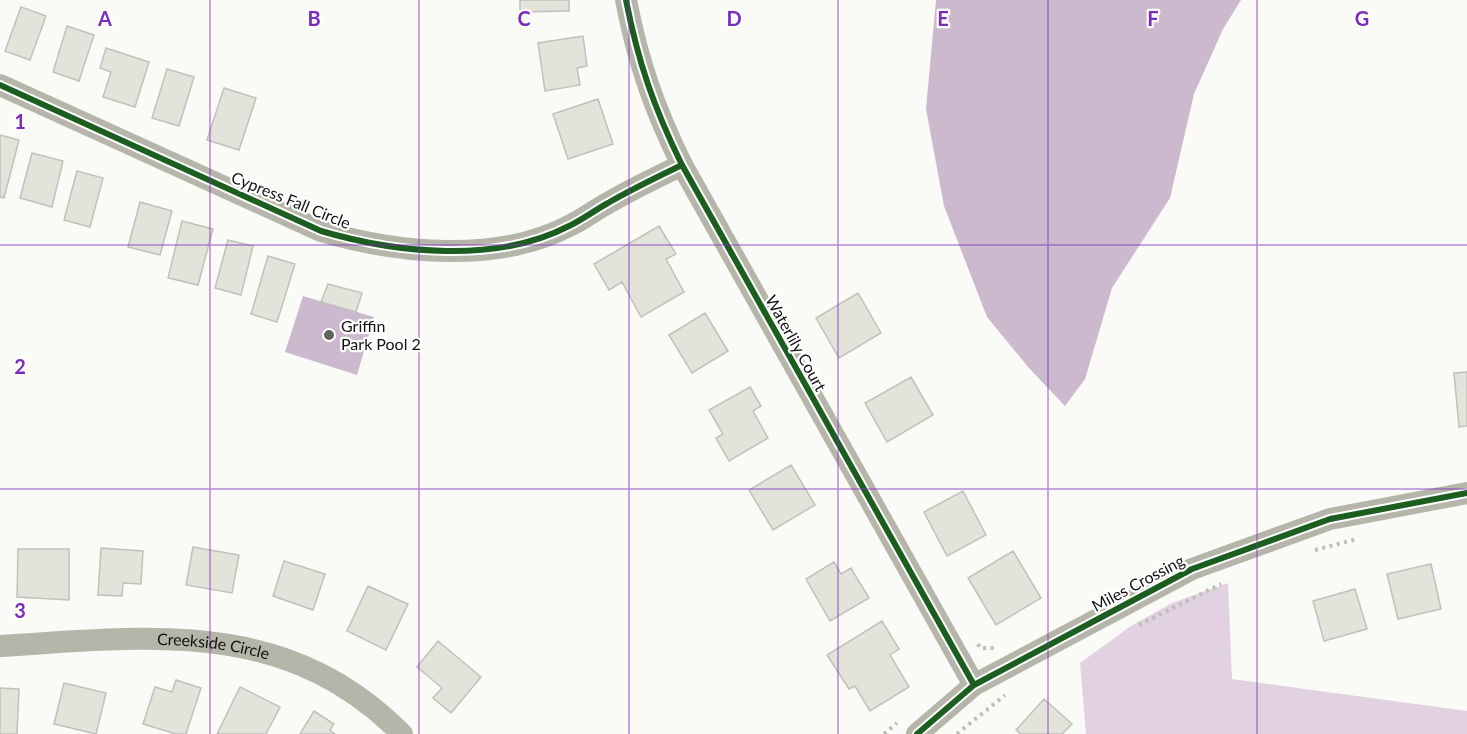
<svg xmlns="http://www.w3.org/2000/svg" width="1467" height="734" font-family="Lato,sans-serif">
<style>
.forest{fill:#e1d1e1}
.water{fill:#ccb9ce}
.building{fill:#e3e3d9;stroke:#c0c0bd;stroke-width:1.5}
.lines{fill:none;stroke-linecap:round;stroke-linejoin:round}
.path{stroke:#bebeb5;stroke-width:4;stroke-dasharray:3 4.5;stroke-linecap:butt}
.minor{stroke:#b6b5a9;stroke-width:22}
.cycleway-casing{stroke:#fff;stroke-width:10}
.cycleway{stroke:#1b5e20;stroke-width:6}
.grid{fill:none;stroke:#7b2cbf;stroke-width:1.5;stroke-opacity:0.55}
.poi-dot{fill:#636360;stroke:#fff;stroke-width:2}
.labels{text-anchor:middle;stroke-width:4.5;stroke-linejoin:round;paint-order:stroke}
.street-label{font-size:16px;fill:#11110f;stroke:#fff}
.poi-label{font-size:16px;fill:#11110f;stroke:#fff;text-anchor:start}
.grid-label{font-size:20px;text-anchor:middle;font-weight:bold;fill:#7b2cbf;stroke:#fff;stroke-width:4.5;stroke-linejoin:round;paint-order:stroke}
</style>
<rect width="100%" height="100%" fill="#fafaf6"/>
<path class="forest" d="M1228,583L1232,679L1467,711V734H1086L1080,663L1131,626L1172,603Z"/>
<path class="water" d="M936,0H1241L1223,29L1194,94L1170,198L1112,288L1085,379L1065,406L1029,368L987,317L944,206L926,109Z
M303,296L374,317L357,375L285,352Z"/>
<path class="building" d="M520,0H569V11L520,12Z
M21,7L46,16L30,60L5,51Z
M67,26L94,35L79,81L53,72Z
M583,36L587,66L577,68L580,85L545,91L538,43Z
M106,48L149,62L135,107L103,97L111,72L100,68Z
M167,69L194,77L179,126L152,118Z
M224,88L256,98L239,150L207,140Z
M598,99L613,144L568,159L553,114Z
M0,135L19,140L4,198L0,197Z
M32,153L63,161L52,207L20,198Z
M77,171L103,178L90,227L64,220Z
M140,202L172,211L160,255L128,247Z
M182,221L213,229L198,285L168,278Z
M659,226L676,254L666,259L684,292L641,317L622,282L609,290L594,264Z
M228,240L253,246L241,295L215,288Z
M268,256L295,264L277,322L251,314Z
M328,284L362,293L356,312L321,302Z
M858,293L881,333L839,358L816,318Z
M705,313L728,351L692,373L669,335Z
M1467,372V426L1459,427L1454,373Z
M911,377L933,415L887,442L865,403Z
M750,387L761,406L753,411L768,438L729,461L716,438L723,434L709,410Z
M791,465L815,505L773,530L749,490Z
M963,491L986,535L947,556L924,512Z
M193,547L239,555L232,593L186,585Z
M101,548L143,551L141,584L123,583L122,596L98,595Z
M18,549H69V600L17,597Z
M1013,551L1041,598L996,625L968,578Z
M284,561L325,574L313,610L273,596Z
M834,562L841,574L851,568L869,598L830,621L806,579Z
M1431,564L1441,609L1398,619L1387,574Z
M368,586L408,604L386,650L347,631Z
M1355,589L1367,629L1324,641L1313,601Z
M882,621L899,649L890,655L909,687L870,711L855,686L849,689L827,655Z
M438,641L481,677L451,713L433,698L442,688L417,667Z
M176,680L201,688L186,734H176L143,724L155,687L172,692Z
M64,683L106,693L96,734L54,724Z
M240,687L280,707L266,734H217Z
M0,688L19,689L17,734H0Z
M1044,699L1072,724L1062,734H1021L1016,730Z
M314,711L334,724L330,730L335,734H300Z"/>
<g class="lines">
<path class="path" d="M1315,550L1357,539
M1139,625L1221,584
M978,644L980,648H996
M884,734L897,723
M957,734L1005,695"/>
<g class="minor">
<path d="M626,0C638,62 654,108 682,165L974,685"/>
<path d="M0,85L321,231C396,253 496,264 569,226C582,220 595,210 608,203C632,189 657,177 682,165"/>
<path id="s1" d="M0,646C150,637 286,617 402,734"/>
<path d="M917,734L974,685L1192,569L1330,519L1467,493"/>
</g>
<defs>
<path id="cycleway" d="M626,0C638,62 654,108 682,165L974,685
M0,85L321,231C396,253 496,264 569,226C582,220 595,210 608,203C632,189 657,177 682,165
M917,734L974,685L1192,569L1330,519L1467,493"/>
</defs>
<use href="#cycleway" class="cycleway-casing"/>
<use href="#cycleway" class="cycleway"/>
</g>
<path class="grid" d="M210,0V734M419,0V734M629,0V734M838,0V734M1048,0V734M1257,0V734M0,245H1467M0,489H1467"/>
<circle class="poi-dot" cx="329" cy="335" r="6"/>
<g class="labels">
<g class="street-label">
<text transform="translate(291 200) rotate(22)" y="6">Cypress Fall Circle</text>
<text transform="translate(796 343) rotate(61)" y="6">Waterlily Court</text>
<text transform="translate(1138 583) rotate(-28)" y="6">Miles Crossing</text>
<text dy="6" stroke="none"><textPath href="#s1" startOffset="214">Creekside Circle</textPath></text>
</g>
<g class="poi-label">
<text x="341" y="332">Griffin<tspan x="341" dy="18">Park Pool 2</tspan></text>
</g>
</g>
<g class="grid-label">
<text x="105" y="26">A</text>
<text x="314" y="26">B</text>
<text x="524" y="26">C</text>
<text x="734" y="26">D</text>
<text x="943" y="26">E</text>
<text x="1153" y="26">F</text>
<text x="1362" y="26">G</text>
<text x="20" y="129">1</text>
<text x="20" y="374">2</text>
<text x="20" y="618">3</text>
</g>
</svg>
